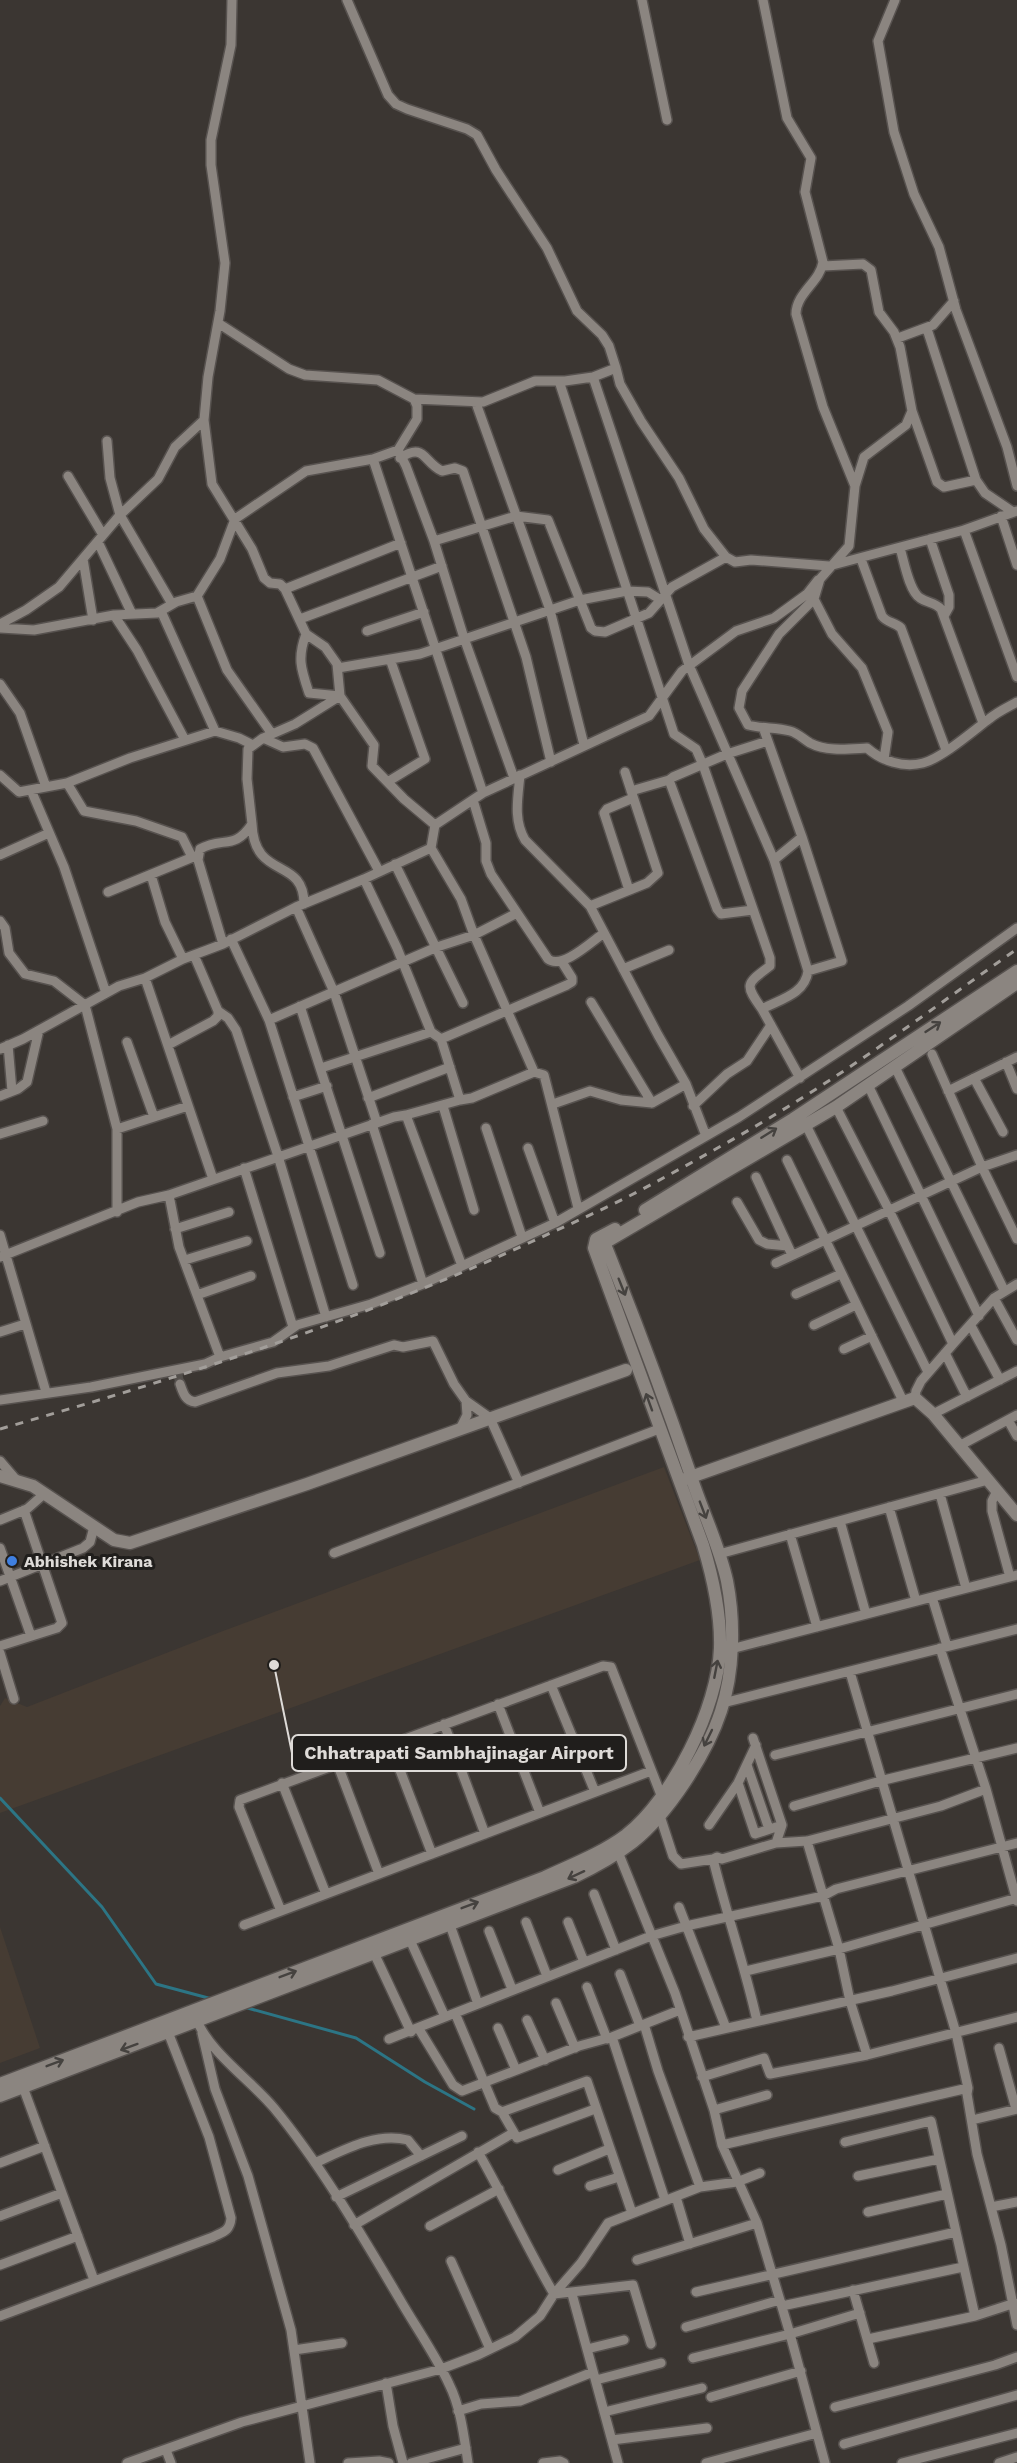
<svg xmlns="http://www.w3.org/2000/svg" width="1017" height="2463" font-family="'Work Sans',sans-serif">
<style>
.built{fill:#463c33}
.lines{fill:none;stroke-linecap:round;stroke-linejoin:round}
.stream{stroke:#2c7585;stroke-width:3}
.minor-tunnel{stroke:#534f4b;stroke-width:9;stroke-dasharray:9 4.5;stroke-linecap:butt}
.minor-casing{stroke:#57524f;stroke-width:12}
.tertiary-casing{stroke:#57524f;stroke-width:15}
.minor{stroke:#8b8580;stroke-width:9}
.tertiary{stroke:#8b8580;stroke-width:12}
.rail{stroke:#a29e9a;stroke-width:3;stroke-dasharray:8 8;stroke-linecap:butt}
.oneway{stroke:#45423f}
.shop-dot{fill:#3f7fe0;stroke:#201e1c;stroke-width:2}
.labels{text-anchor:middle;stroke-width:6;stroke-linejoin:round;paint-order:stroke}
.poi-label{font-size:16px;font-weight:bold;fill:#dedbd8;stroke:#201e1c;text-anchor:start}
.leader{fill:none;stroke:#dedbd8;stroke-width:2}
.callout-dot{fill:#dedbd8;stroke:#201e1c;stroke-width:2}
.callout{fill:#201e1c;stroke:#dedbd8;stroke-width:2}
.callout-label{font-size:18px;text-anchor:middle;font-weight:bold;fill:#dedbd8}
</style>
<rect width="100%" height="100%" fill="#3b3632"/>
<path class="built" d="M664,1467L700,1560L0,1813V1706L5,1698L27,1707L223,1631Z
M0,1927L40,2048L0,2063Z"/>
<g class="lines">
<path class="stream" d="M0,1798L102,1907L156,1984L212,1999
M244,2007L356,2038L425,2082L474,2109"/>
<path class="minor-tunnel" d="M178,1375L180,1384"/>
<defs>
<path id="minor" d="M347,0L388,95L396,104L407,109L467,129L477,135L496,170L547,248L577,311L602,335L609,346L616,368L593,377L689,665L774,860
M642,0L667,120
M763,0L787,118L811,158L805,192L823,262C820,282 796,293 796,314L823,407L855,486
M895,0L878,41L894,132L914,194L939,247L956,310L1007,447L1017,486
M823,266L863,264L871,270L879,312L894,332L900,347L912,411L906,425L864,457L855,486L849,546L820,579L814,599L779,634L742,691L739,708L748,725C763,729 775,727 790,731C798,733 803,739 810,743C827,752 849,749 867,748C882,761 903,768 923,763C942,758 973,731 989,719C997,712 1008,707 1017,702
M218,323L289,369L305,375L378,380L414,399L417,406V419L398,450L406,466L434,541L464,638L514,778
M927,329L976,480L985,493L1013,512
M898,338L933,325L954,301
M616,368L620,384L641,421L679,478L704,529L726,557L735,562L751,560L829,566L964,530L1017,511
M559,381L674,734L696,749L703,765L770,958V966C746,984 744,984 762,1009
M414,399L483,402L535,381H565L593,377
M476,403L550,610L584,745
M912,411L937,482L944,487L976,480
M107,441L110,478L120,515L172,604
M400,458C425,442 423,462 442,471L455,468L463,471L526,657L551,762
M373,459L483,793
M68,476L103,535
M1001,516L1017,565
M964,530L1017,677
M930,539L949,595V607L944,616
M434,541L516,516L548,520L591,628L595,631L605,632L649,613L672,587L726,557
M98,542L132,614
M900,548C904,561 909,591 920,598C927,603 935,602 941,609L983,723
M83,559L93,620
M861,559L882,616C887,623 895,622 901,628L946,750
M285,589L401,543
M197,596L227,670L272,734
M814,599L832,634L862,668L888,732L884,759
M161,611L215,731
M114,615L137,650L185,740
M300,619L442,566
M0,624L26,610L59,587L120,515L158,479L175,447L204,420
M0,628L34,630L114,615L157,613L176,602L197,596L220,559L235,519L306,471L373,459L398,450
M367,631L424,612
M338,668L420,654L580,600L627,591L648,592L661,600
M0,684L20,713L46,787
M764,730L802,837L842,961L808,971C805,994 781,999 762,1009L800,1078
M263,738L283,747L305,744L313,748L379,871
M0,775L19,792L67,783L130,758L215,731L239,738L253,745
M520,775C518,797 513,820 525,840L590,906L658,1035L686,1084L652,1103L591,1002
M389,781L425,759L390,659
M67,783L84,811L136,821L182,837L192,857
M31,790L64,867L106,993
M631,791L669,780
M473,800L486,843V861L491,874L548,959C562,970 591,942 604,933
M252,824C254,881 304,856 304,904
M435,825L483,793L649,716L682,671L736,631L774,618L807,594L818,580
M802,837L774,860L808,971
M431,848L461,899L474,935L517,913
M0,855L49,833
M395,864L463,1003
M151,875L165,922L183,959
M364,879L397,948L431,1032L441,1039L460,1100L406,1115
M629,890L604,813L607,809L633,798
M108,892L198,855
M590,906L647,883L658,873L625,772
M296,907L334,992L377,1123
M753,910L721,914L717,909L669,780L673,777L727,754L768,741
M0,921L5,928L9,953L25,974L54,981L85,1005L117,1129V1212
M231,939L269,1020L353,1285
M223,944L198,860L200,849C223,836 234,851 252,824L247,779L248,749L263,738L295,724L340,696L337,664L325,647L306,634L285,589L280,584L270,583L264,578L252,549L212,484L204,420L208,377L220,311L225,263L211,165V140L231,45L232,0
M623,969L669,950
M145,978L213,1179
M300,1006L380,1253
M218,1011L228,1018L236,1030L278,1156L326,1317
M269,1020L437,947L474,935L534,1072L472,1098L460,1100
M441,1039L567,985L572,982V978L562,962
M127,1042L154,1117
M8,1045L12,1091
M168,1045L213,1021L218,1016V1011L194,955
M0,1049L23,1039L119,986L145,978L183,959L223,944L296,907L364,879L431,848L435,825L404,799L372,766L374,745L340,696L309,693C301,669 297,658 306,634
M932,1054L982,1167L1017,1239
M1006,1062L1017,1089
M895,1067L1004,1290
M321,1068L431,1032
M534,1072L544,1075L578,1208
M974,1078L1003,1132
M686,1084L706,1136
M868,1085L979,1316
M948,1091L1017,1057
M0,1096L18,1089L27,1082L39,1030
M293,1097L327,1086
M368,1098L450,1067
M553,1104L590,1091L621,1100L652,1103
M443,1106L474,1210
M693,1106L727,1074L747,1061L771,1025
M836,1107L889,1210L953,1344
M372,1124L423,1284
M806,1125L928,1372
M486,1128L522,1237
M117,1129L188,1106
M0,1134L43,1121
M528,1148L555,1223
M787,1160L903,1401
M244,1168L293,1327
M756,1177L792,1255
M169,1195L179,1247L220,1357
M737,1202L759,1240L767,1244L788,1246
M175,1229L229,1212
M0,1235L46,1392
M0,1257L138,1202L169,1195L394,1117L406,1115L462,1266
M185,1260L247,1241
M776,1263L982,1167L1017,1155
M796,1294L841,1274
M197,1295L251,1276
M994,1298L1017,1340
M814,1325L856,1305
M971,1326L1000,1380
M0,1332L25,1324
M844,1349L872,1336
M945,1353L967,1397
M180,1384C183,1392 185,1401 195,1402L277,1373L329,1366L394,1345L403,1347L433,1341L454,1384L466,1401L490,1418L519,1483
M915,1398L916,1391L921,1381L953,1344L994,1298L1017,1284
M0,1400L91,1387L205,1364L220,1357L273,1342L297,1325L371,1304L423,1284L555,1223L739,1117L908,1006L1017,928
M933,1414L1017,1371
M1008,1420L1017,1436
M460,1429L467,1415L466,1401
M959,1446L1017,1415
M0,1461L18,1482
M997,1491L992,1501V1511L1010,1577
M940,1494L966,1588
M889,1507L916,1601
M0,1520L27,1509L44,1494
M840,1521L866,1614
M790,1534L817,1627
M0,1548L31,1636
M334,1553L659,1429
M719,1554L988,1480
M0,1581L83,1548L90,1542L94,1527
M932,1597L947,1646
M0,1646L57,1628L62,1623L24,1510
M940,1648L986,1789L1017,1901
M731,1649L1017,1575
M0,1653L14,1699
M850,1672L956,2033L968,2088L967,2094L977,2154L1001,2245L1017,2325
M551,1685L595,1792
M723,1703L1017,1629
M498,1704L540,1813
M444,1724L485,1834
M753,1738L782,1825L776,1843
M390,1744L432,1854
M775,1755L1017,1694
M337,1763L379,1874
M747,1765L769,1829
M282,1783L326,1894
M738,1783L755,1834L782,1825
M794,1806L884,1780L1017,1748
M660,1816L673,1856L681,1864L713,1859
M709,1825L738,1783L756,1745
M807,1841L839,1949L850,2001L867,2055
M618,1852L675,1993L714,2110L722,2145L757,2223L790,2334L860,2313
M594,1894L616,1950
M679,1907L726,2028
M281,1911L239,1807L240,1800L603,1666L611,1667L663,1800
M526,1922L547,1976
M568,1922L584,1962
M244,1925L651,1771
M450,1925L478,2004
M489,1931L512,1989
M410,1940L445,2017
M374,1953L411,2032
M746,1971L839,1949L1017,1898
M620,1974L640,2026
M587,1987L607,2039
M556,2003L575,2048
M455,2013L495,2108L502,2112L517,2138L595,2109
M195,2016C208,2052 250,2079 274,2108C321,2165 361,2234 399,2298C415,2326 435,2354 449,2384C461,2408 464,2437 468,2463
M527,2020L545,2060
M757,2021C745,1966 726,1913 713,1859L717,1857L722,1859L776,1843L807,1841L941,1806L986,1789
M644,2024L658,2071L700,2187
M498,2028L516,2070
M419,2029L453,2085L462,2091L579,2046L612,2037L680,2010
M202,2033L215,2089L248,2176L291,2330L310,2463
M612,2037L665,2200
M688,2037L892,1991L1017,1958
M389,2039L651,1936L686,1926L823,1896L836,1889L1017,1843
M999,2048L1016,2109
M702,2077L764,2058L770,2074L867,2055L1017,2017
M23,2087L94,2280
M714,2110L767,2095
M502,2112L587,2081L632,2213
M972,2120L1017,2109
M845,2142L931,2121L975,2316
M722,2145L968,2088
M478,2152C505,2199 527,2248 554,2294L633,2285L651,2344
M0,2163L45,2146
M315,2163C344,2150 375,2132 408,2140L421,2156
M558,2170L609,2149
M858,2176L939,2159
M590,2186L619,2177
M336,2197L462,2136
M676,2197L690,2244
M991,2207L1017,2202
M868,2212L947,2194
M0,2216L62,2193
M354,2225L513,2133
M430,2226L499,2189
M637,2260L757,2223
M451,2261L490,2349
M0,2265L78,2236
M853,2290L874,2363
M696,2292L956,2232
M572,2294L618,2463
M782,2306L963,2267
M0,2316L213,2237C223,2232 230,2231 231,2218L209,2137L168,2032
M686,2327L780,2300
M868,2339L975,2316L1015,2303
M587,2349L624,2340
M294,2350L342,2343
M693,2358L790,2334L825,2463
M596,2380L661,2363
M386,2383L393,2426L403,2463
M711,2397L801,2371
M835,2407L995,2365L1017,2357
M458,2411L481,2404L520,2401L593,2372
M604,2412L702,2388
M612,2440L707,2428
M844,2444L1017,2395
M166,2450L171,2463
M127,2463L242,2422L441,2369L478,2355L515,2337L540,2316L554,2294L581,2263L608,2223L700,2187L737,2182L760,2173
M348,2463L379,2461L389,2463
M411,2463L466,2448
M543,2463L560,2461L564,2463
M706,2463L817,2433
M902,2463L1017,2433
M999,2463L1017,2457"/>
<path id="tertiary" d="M645,1210L793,1119L1017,971
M0,1476L33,1486L114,1540L130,1543L307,1484L626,1370
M685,1479L915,1398L933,1414L1017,1515
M0,2084L545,1877C573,1864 602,1853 626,1835C673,1798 718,1707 720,1648C721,1613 713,1578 703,1545L594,1248L596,1239L615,1229
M0,2096L574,1877C595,1867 615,1856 633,1842C668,1814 707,1754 721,1711C734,1672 735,1622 727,1581C719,1544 701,1509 690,1473C664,1397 636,1322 606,1247V1242L836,1107L1017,983"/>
</defs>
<use href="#minor" class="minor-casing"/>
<use href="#tertiary" class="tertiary-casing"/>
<use href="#minor" class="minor"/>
<use href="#tertiary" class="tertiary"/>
<path class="rail" d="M0,1429C182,1377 359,1321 531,1242C572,1223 614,1205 654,1183C702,1157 751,1130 797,1101C873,1054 944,1000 1017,949"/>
</g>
<defs><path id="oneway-shaft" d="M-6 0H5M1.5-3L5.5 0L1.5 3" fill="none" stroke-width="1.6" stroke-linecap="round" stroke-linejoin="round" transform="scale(1.5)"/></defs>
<g class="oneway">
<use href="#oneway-shaft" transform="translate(933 1027) rotate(-33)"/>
<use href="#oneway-shaft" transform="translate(769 1133) rotate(-32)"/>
<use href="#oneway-shaft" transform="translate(622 1287) rotate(68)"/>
<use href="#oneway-shaft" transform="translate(649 1402) rotate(-110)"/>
<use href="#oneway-shaft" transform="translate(703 1510) rotate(69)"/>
<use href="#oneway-shaft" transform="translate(716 1669) rotate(-79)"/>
<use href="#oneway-shaft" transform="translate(708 1738) rotate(116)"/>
<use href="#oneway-shaft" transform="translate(576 1875) rotate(155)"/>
<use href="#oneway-shaft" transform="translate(470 1905) rotate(-21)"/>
<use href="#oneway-shaft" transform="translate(288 1974) rotate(-21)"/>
<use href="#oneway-shaft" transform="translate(129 2047) rotate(160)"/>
<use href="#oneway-shaft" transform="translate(55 2063) rotate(-21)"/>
</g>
<circle class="shop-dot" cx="12" cy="1561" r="6"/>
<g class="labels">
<g class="poi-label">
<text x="24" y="1567">Abhishek Kirana</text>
</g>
</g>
<path class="leader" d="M274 1665L292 1753"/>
<circle class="callout-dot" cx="274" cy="1665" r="6"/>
<rect class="callout" x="292" y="1735" width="334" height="36" rx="6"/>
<g class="callout-label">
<text x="459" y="1759">Chhatrapati Sambhajinagar Airport</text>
</g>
</svg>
